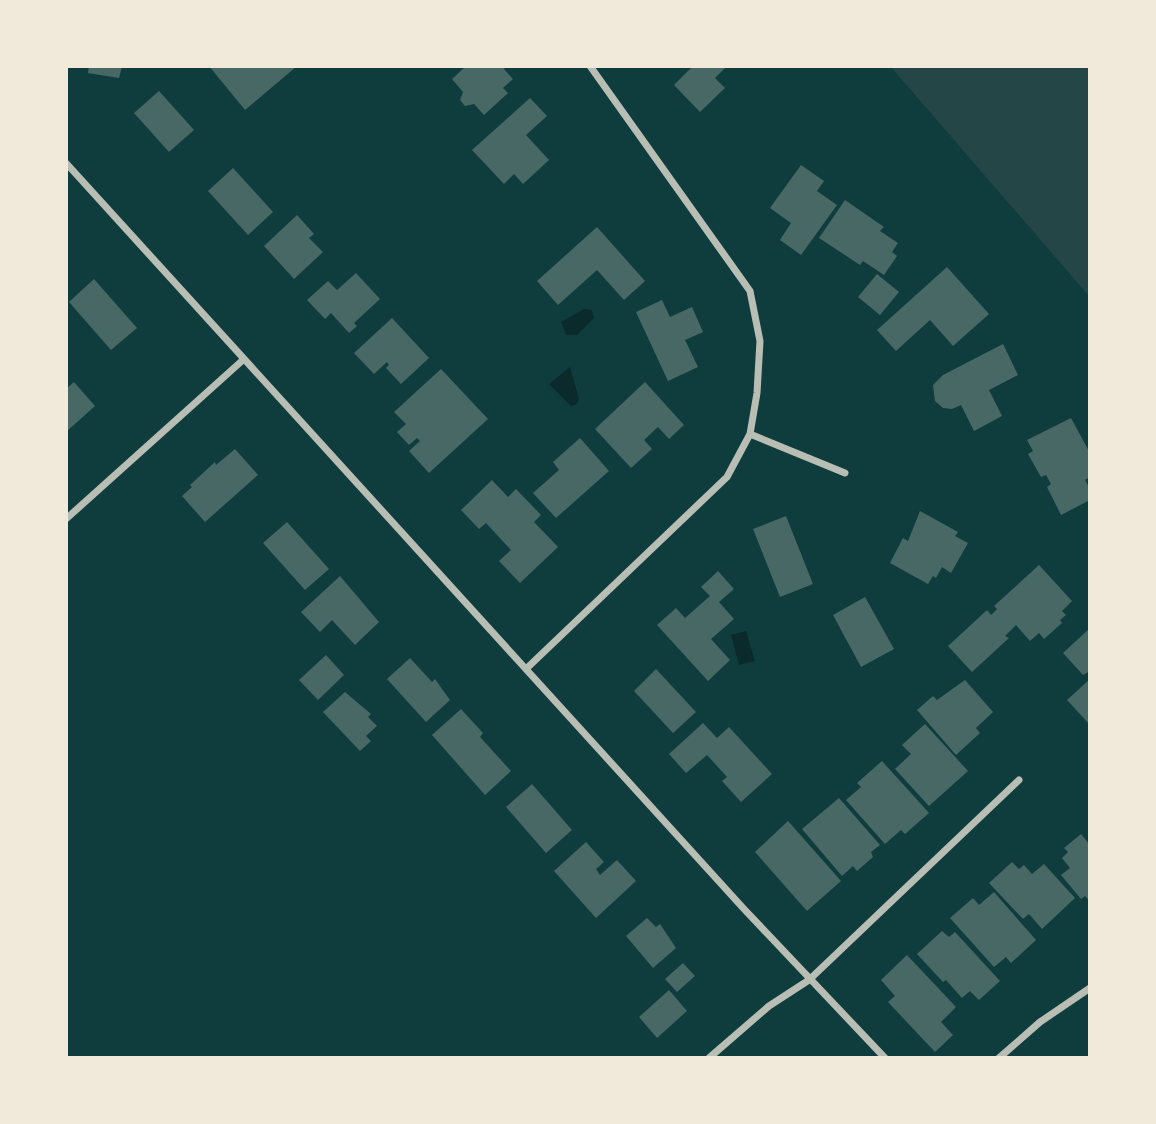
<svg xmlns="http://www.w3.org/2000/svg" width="1156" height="1124" font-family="Rubik,sans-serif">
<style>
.green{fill:#244646}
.water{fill:#0a2a2b}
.building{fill:#486865}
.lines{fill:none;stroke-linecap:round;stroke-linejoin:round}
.minor{stroke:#b8beb3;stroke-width:7}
</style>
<rect width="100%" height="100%" fill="#0f3d3e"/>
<path class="green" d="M891,67H1089V296Z"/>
<path class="water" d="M584,309L592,310L594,318L577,335H566L561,322Z
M570,367L579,399L577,404L571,406L549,384Z
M746,631L755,661L739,665L731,635Z"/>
<path class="building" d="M89,66H122L119,78L88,73Z
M209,66H297L245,110Z
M466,66H506L504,69L513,79L503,88L508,93L484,115L474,104L465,106L460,100L463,92L452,79Z
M693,66H727L715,78L725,88L700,112L674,85Z
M159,91L194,130L169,152L134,113Z
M530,98L547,116L526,135L549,160L523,184L514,174L504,184L472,150Z
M801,165L824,181L817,191L837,205L801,255L780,240L791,223L770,208Z
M233,168L273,212L248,235L208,191Z
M845,200L884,227L880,231L898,243L892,252L897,256L884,275L863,261L860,265L819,238Z
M297,215L314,234L309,238L323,252L294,279L264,246Z
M597,227L645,281L624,300L597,270L558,305L537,281Z
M947,267L989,314L953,346L930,320L896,351L877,330Z
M356,273L380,299L354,323L357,326L349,333L331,313L325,319L307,300L328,281L337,290Z
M877,274L899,292L880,315L858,297Z
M94,279L137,328L111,350L69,302Z
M662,300L670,317L692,307L703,332L685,340L698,367L668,381L636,312Z
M392,318L429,358L401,384L386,368L389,365L387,362L374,374L354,353Z
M1003,344L1018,375L989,390L1002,416L974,431L961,405L952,409L943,408L935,401L933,385L943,375Z
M441,369L488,419L429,473L409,451L420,441L417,438L409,445L397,432L406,424L394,412Z
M74,382L95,406L66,432V389Z
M645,382L684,425L669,439L658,427L644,440L652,449L631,468L595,429Z
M1071,418L1090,453V477L1085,480L1090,489V500L1061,515L1047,487L1051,484L1046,475L1041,477L1028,454L1033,451L1027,440Z
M580,438L609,471L556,518L533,493L559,470L553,462Z
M235,449L258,475L205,522L182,496L192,487L190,485L215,462L216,465Z
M492,480L508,497L516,489L541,515L534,522L558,547L520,583L499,561L511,550L486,523L479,529L461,510Z
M920,511L958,532L955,536L968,543L951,573L942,567L936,578L933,576L928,584L890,563L903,538L908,541Z
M786,516L813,584L780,597L753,529Z
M287,522L329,569L305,590L263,543Z
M1039,565L1072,601L1062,611L1066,615L1060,620L1062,623L1044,639L1039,633L1030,641L1016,625L1005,636L1009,638L972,672L948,646L987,610L991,615L997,609L994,606Z
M718,571L734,589L719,602L734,619L711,639L730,660L708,681L657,625L676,608L685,618L710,596L701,587Z
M340,576L379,622L355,645L332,620L320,632L301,612Z
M865,597L894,649L861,667L833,615Z
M1090,628V671L1083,675L1063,653Z
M326,655L344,675L318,700L299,680Z
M410,658L432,682L435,679L450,700L426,722L387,679Z
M656,669L696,712L673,733L634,691Z
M1090,679V725L1067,700Z
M965,680L993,712L976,728L980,733L956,755L917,710L933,696L937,700Z
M345,692L371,714L368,717L377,726L366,736L371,741L360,751L323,712Z
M461,709L483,733L480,737L511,771L485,795L432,735Z
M703,723L717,738L729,727L772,774L741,802L722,781L727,777L707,755L686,773L669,754Z
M925,724L968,771L929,806L895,769L911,754L902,745Z
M882,761L929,813L905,834L901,830L885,844L846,800L861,787L857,783Z
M532,784L572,830L546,853L506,807Z
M839,798L880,845L871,852L873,857L857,871L853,866L842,876L802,829Z
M788,821L841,881L807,911L755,852Z
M1081,834L1090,845V902L1085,896L1081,899L1061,875L1070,868L1062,858L1068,852L1064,848Z
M586,842L604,862L596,869L600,875L617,860L636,881L596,918L554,871Z
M1012,862L1019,869L1024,865L1032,874L1044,864L1075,898L1042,929L1029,914L1023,919L989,883Z
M994,892L1036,940L1011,963L1006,957L994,967L950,918L973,898L979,905Z
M647,918L656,927L660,924L676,948L653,968L626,936Z
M942,931L949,937L955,932L1000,981L979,1000L970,991L962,998L946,980L943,982L917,954Z
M907,955L956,1007L941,1022L953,1035L935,1052L888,1002L895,996L881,980Z
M683,963L695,976L677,992L665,979Z
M669,990L687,1011L657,1038L639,1017Z"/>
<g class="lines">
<path class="minor" d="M66,163L744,909L885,1058
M750,434L845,473
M66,519L244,359
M526,669L727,477L750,434L757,393L760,341L750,291L590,66
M709,1058L769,1006L809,980L1019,780
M999,1058L1040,1022L1090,988"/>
</g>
<rect width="1156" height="1124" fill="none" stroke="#f1e9da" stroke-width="136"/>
</svg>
